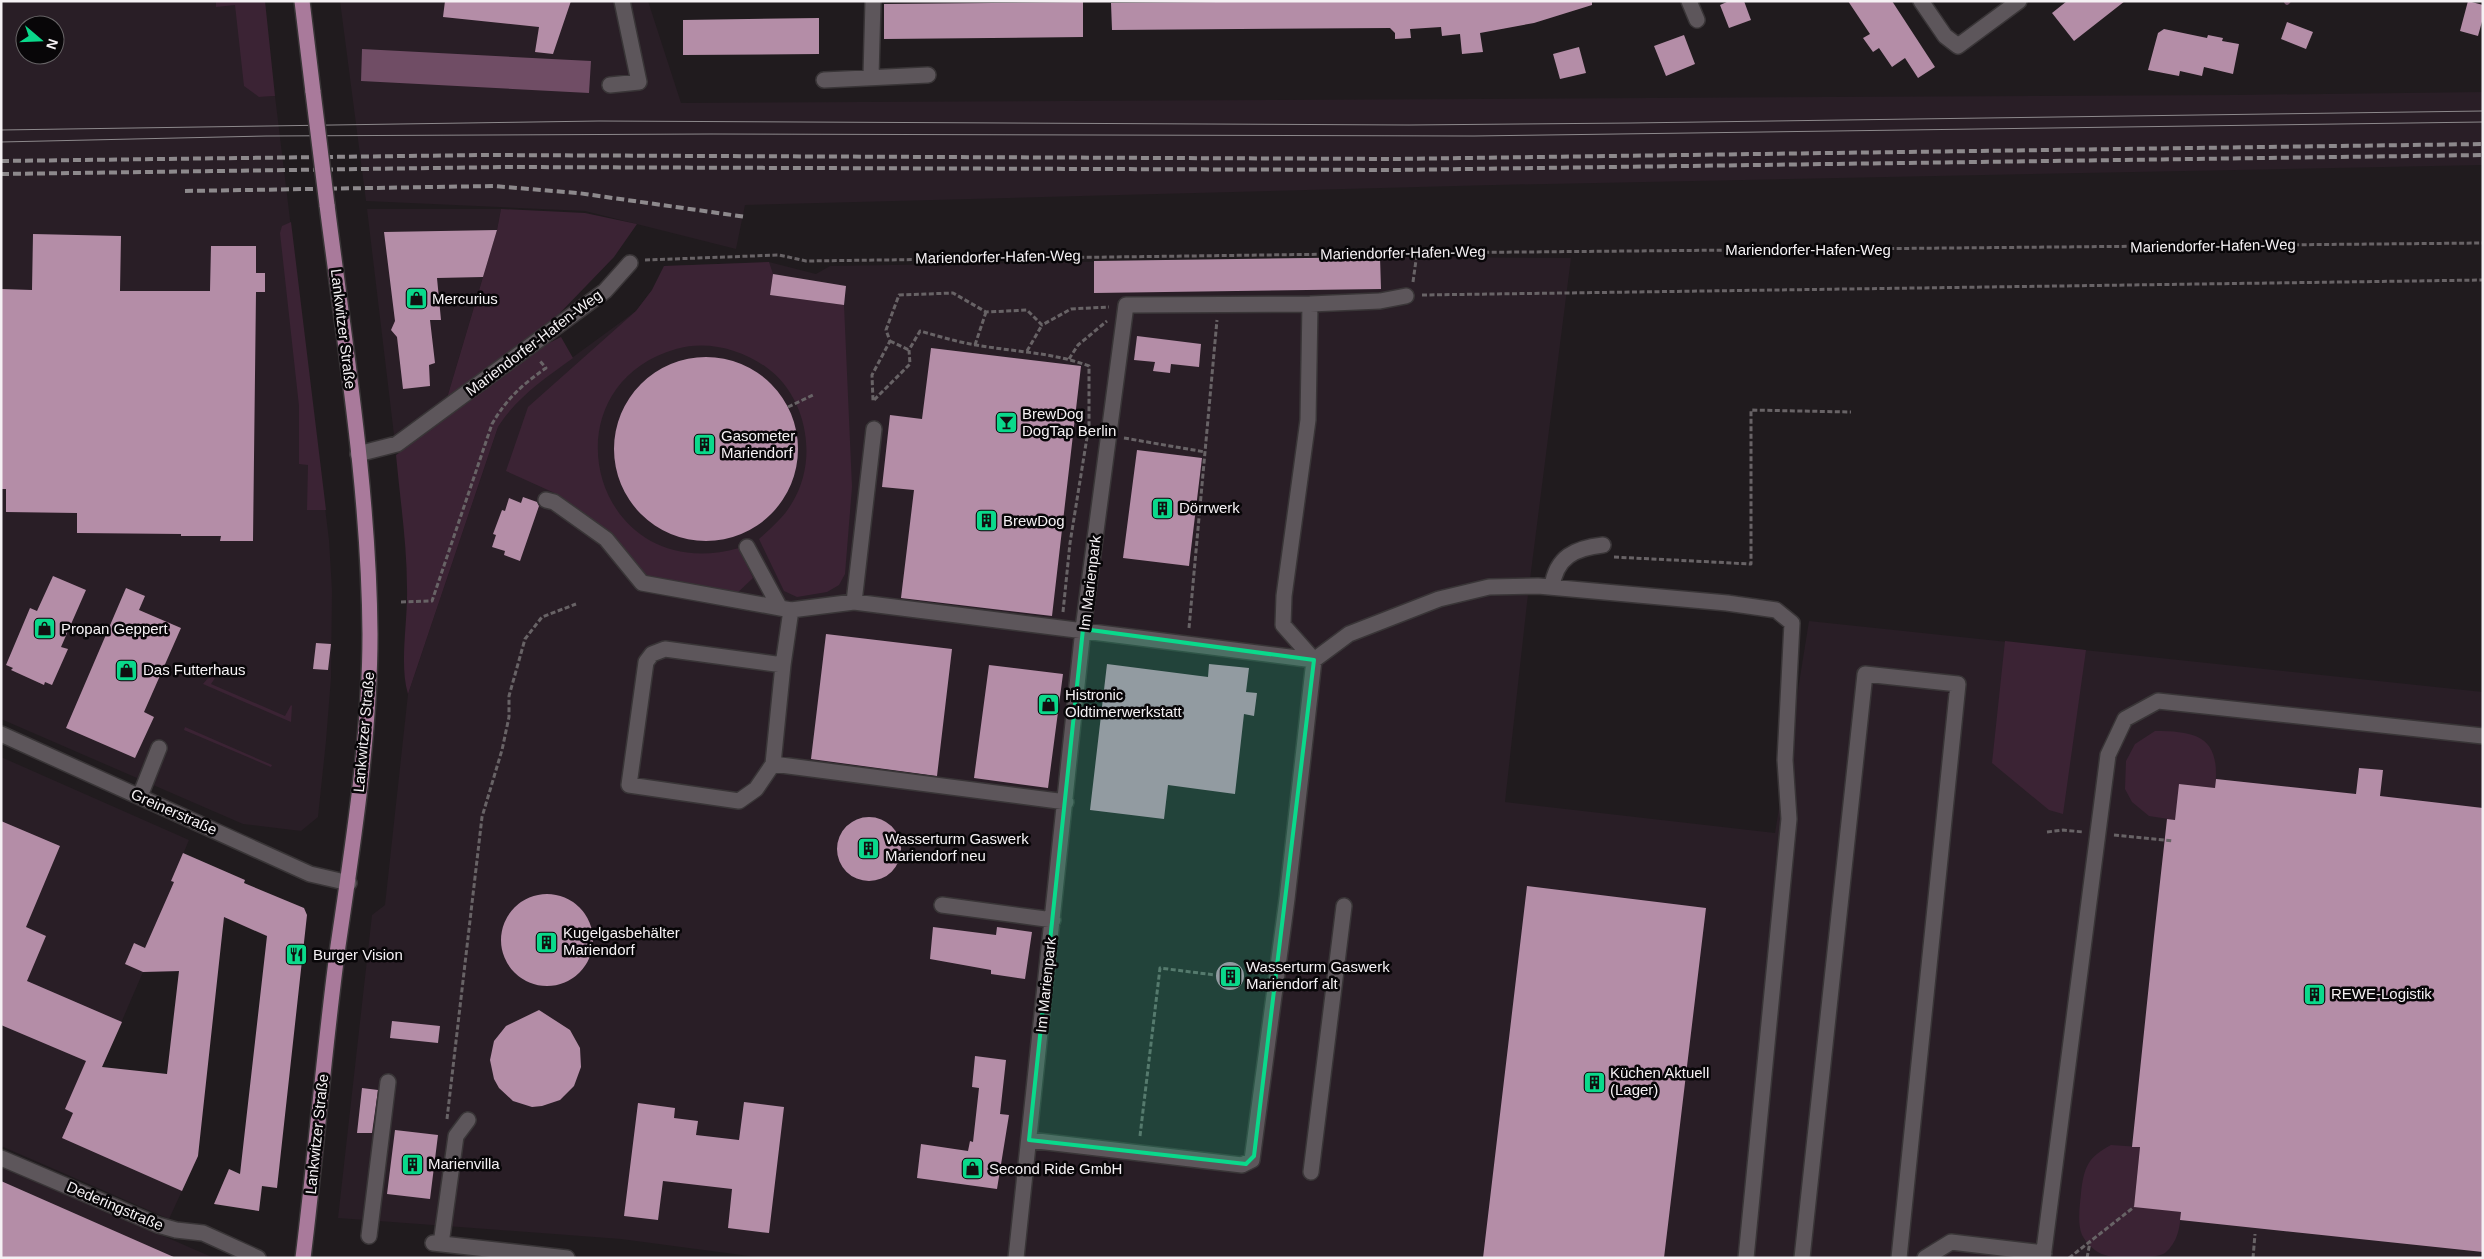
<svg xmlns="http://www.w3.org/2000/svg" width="2484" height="1259" font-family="Helvetica,sans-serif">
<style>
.built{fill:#291e26;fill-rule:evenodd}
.green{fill:#3b2334}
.water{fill:#704d65}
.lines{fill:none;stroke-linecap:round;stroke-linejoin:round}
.stream{stroke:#704d65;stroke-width:5.5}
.building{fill:#b48da7}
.minor-casing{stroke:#393537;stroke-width:18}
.major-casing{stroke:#393537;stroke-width:18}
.path{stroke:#686366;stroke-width:3;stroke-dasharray:5 2.5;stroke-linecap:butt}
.minor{stroke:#5d565b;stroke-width:15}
.major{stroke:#a97a9b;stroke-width:15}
.tram{stroke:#8d898c;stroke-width:1}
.rail{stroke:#8d898c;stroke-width:4;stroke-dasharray:8 4;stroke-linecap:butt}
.major-bridge-casing{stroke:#393537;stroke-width:18;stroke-linecap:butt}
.major-bridge{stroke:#a97a9b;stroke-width:15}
.marked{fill:#0ad98b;fill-opacity:0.2;stroke:#0ad98b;stroke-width:4;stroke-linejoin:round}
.labels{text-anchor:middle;stroke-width:5;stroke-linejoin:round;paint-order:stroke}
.street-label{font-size:15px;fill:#f5f1f4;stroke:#080608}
.poi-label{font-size:15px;fill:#f5f1f4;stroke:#080608;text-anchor:start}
</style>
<rect width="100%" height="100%" fill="#201b1e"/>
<path class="built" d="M1,1H247L259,97L275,96L329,540L332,590L331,678L326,741L318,817L301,831L243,824L1,719ZM25,25H55V55H25Z
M340,1H648L681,103L2236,95L2483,92V165L1494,185L745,205L736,249L585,211L366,201Z
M367,209H501L497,230L447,398L394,435Z
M1380,257L1571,258L1527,603L1505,802L1775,833L1809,621L2483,692V1258H764L621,1239L338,1218L372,915L385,905L408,694L498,427L510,408L528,390L636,311L652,290L664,266L769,262L816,274L830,266Z
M1,757L189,840L172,881L232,907L222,928L216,972H143L102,1067L198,1156L169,1219L1,1146Z
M1,1165L214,1258H1Z"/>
<path class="green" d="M216,1H265L275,96L259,97L244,86L235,5L216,7Z
M501,209L585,213L637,224L614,257L558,315L447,398L497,230Z
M291,222L326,510H307L308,465L299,464V406L280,233L282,226Z
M769,262L773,274L770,295L844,305L852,487L845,574L839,585L827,592L797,597L784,591L759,539C771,528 784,517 792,503C819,460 807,396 766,367C740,349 707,340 676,349C541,388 593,589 739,548L753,578L734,596L651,580L603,527L559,495L506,471L528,407L636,311L652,290L664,266Z
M561,337L573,358C544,379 517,397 498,427L408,694C399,664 408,621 407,588C407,544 400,499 396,455L535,350Z
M2005,641L2086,650L2063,814L2049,810L1992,763Z
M214,671L217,675L211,684L285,716L291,705L292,706L291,722L203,684Z
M185,727L272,765L271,767L184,730Z
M2155,731C2199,731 2221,738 2215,788L2180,784L2175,820L2149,816L2132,802L2125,789L2126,761L2135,744Z
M2111,1145L2140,1147L2134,1206L2181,1212C2180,1227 2178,1242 2165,1253C2155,1259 2117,1259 2105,1255C2096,1253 2086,1243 2082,1235C2077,1223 2080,1205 2081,1193C2084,1167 2088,1157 2111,1145Z"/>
<path class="water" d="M362,49L591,61L589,93L361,81Z"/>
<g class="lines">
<path class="stream" d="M2287,2L2288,1"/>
</g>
<path class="building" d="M445,1H571L553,54L535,52L539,27L443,17Z
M1330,1H1592V5L1534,23L1480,33L1483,52L1462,54L1460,34L1442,36L1441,27L1410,29L1411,38L1395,39V33L1390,28L1112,30L1111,3Z
M1729,1H1744L1751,20L1729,28L1720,5Z
M1848,1H1892L1935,67L1918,78L1905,58L1892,67L1879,48L1873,52L1863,38L1870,34Z
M2067,1H2125L2074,41L2052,13Z
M2468,1L2483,5V18L2478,36L2460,31Z
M1083,2V37L884,39V4Z
M819,18V54L683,55V20Z
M2287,22L2313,32L2306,49L2281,39Z
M2164,29L2207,38L2208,35L2223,38L2222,41L2239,44L2233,74L2204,67L2202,76L2180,71L2179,76L2148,70L2158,33Z
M1684,35L1695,64L1666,76L1654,46Z
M1579,47L1586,73L1560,79L1553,54Z
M497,230L483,277L437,278L441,320H430L435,363L429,365L430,386L403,389L397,337L391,330L395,321L384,232Z
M33,234L121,236L120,291H210L211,246H256V273H265V292H256L253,541H220L221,536H181V534L77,533V513L6,512V489H1V289L32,290Z
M1380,257L1381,289L1094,293V261Z
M773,274L846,286L844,305L770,295Z
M1137,336L1201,344L1199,367L1171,364L1170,373L1153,371L1155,362L1134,360Z
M931,348L1081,366L1052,616L901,598L914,490L882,487L890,415L922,419Z
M614 449a92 92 0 1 1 184 0a92 92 0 1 1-184 0Z
M1137,450L1202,458L1189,566L1123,558Z
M523,497L537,502L539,506L520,561L504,555L505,551L492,547L496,535L493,534L502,510L505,511L509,498L521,503Z
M53,576L86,590L61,647L68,649L52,685L45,682L44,685L11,670L13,668L6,665L30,608L37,611Z
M126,588L145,596L139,610L181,628L144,712L154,717L135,758L66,728Z
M826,634L952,649L937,776L811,759Z
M316,643L331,644L328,670L313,669Z
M1107,664L1208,677L1209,664L1249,668L1246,692L1257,693L1254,716L1244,714L1235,794L1168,785L1164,819L1090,810Z
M989,665L1063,674L1048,788L974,778Z
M2359,768L2383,770L2380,796L2483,808V1252L2180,1220L2181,1212L2134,1207L2140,1147H2132L2154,936L2167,819L2175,820L2179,784L2215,788L2216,779L2356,794Z
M837 849a32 32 0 1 1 64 0a32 32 0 1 1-64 0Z
M1,821L60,846L26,927L46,936L27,981L122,1022L102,1067L167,1074L179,971L143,972L125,964L134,943L145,948L174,882L171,881L183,853L245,880L244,883L304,908L307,915L277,1188L262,1186L259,1211L214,1204L229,1169L240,1174L267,936L224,917L198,1156L182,1191L62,1138L73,1113L65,1109L86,1061L1,1025Z
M1527,886L1706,908L1664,1258H1483Z
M501 940a46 46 0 1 1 92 0a46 46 0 1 1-92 0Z
M933,927L996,935L997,927L1032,932L1025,979L991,974V970L930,959Z
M1216 976a14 14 0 1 1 28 0a14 14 0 1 1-28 0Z
M539,1010L570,1030L580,1048L581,1067L574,1086L560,1100L542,1106L532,1107L513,1101L499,1088L494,1079L490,1060L494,1041L506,1026Z
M392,1021L440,1026L438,1043L390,1038Z
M975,1056L1006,1060L1000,1114L1009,1115L997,1189L917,1178L921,1144L968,1151L970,1141L973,1142L979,1088L972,1087Z
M362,1088L378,1090L372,1133H357Z
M744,1102L784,1107L769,1233L728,1228L732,1189L663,1181L658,1220L624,1216L638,1103L675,1108L674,1118L698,1121L696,1135L739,1140Z
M395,1130L438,1135L430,1199L387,1194Z
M1,1181L176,1258H1Z"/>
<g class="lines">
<defs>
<path id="minor" d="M1689,1L1697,20
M1921,1L1945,36L1958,46L2019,1
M871,76L873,1
M824,80L928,75
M610,85L639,82L622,1
M1310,304L1308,420L1284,596L1283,625L1314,660
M874,429L854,602L1314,660L1349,634L1439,599L1489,587L1538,586L1727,603L1776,610L1792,623L1785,760L1789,819L1746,1258
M358,454L397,444L605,291L630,263
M546,500L554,502L606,539L642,583L791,610
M747,547L780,608
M1552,587C1556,557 1575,548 1603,545
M783,665L791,610L854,602
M1,734L310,874L349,883
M773,764L783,665L665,649L652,654L646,662L629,785L739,801L756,789L773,764L1066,802
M140,796L159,748
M942,905L1053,920
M1029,1140L1242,1165L1252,1160L1287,899L1314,660
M1,1158L158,1225L176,1230L203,1233L258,1258
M1311,1172L1344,906
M369,1236L388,1082
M433,1243L567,1258
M441,1244L456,1136L468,1120
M1016,1258L1083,629L1126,305L1310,304L1380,301L1406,296
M1802,1258L1865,674L1958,684L1899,1258
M1925,1258L1951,1242L2044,1253
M2043,1258L2108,755L2125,719L2158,701L2483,736"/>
<path id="major" d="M302,1L313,92
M303,1258C316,1154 324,1049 338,946C353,843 370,738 370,634C369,490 345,347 327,205"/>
</defs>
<use href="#minor" class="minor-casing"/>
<use href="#major" class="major-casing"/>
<path class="path" d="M645,260L779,255L806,261L1417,253L2483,243
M1413,282L1417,253
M1422,295L2483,280
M890,341L909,350
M975,345L986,312
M1027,351L1042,325
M1069,359L1078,345L1107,321
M788,407L815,394
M1124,438L1205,452
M1614,557L1751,564V410L1851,412
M401,602L432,601L492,424C507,398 522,385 546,368L539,360
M1063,612L1070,543L1089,425V366C1052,352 1014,352 976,345C957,342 938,336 920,331L909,350L910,364L873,401L872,375L890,341L886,330L899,295L953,293L986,312L1027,310L1042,325L1071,309L1109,307
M1189,628L1217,320
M2047,832L2063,830L2083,832
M2114,835L2173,841
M447,1119L482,817L502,750L509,717V696L525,639L542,617L576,604
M1140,1136L1160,968L1215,975
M2069,1258L2134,1207
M2087,1258L2090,1242
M2253,1258L2255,1234"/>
<use href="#minor" class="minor"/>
<use href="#major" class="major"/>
<path class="tram" d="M1,130L599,121L1409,125L1631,123L2483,111
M1,142L266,136L711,134L1474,136L2483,122"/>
<path class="rail" d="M1,161L485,155L1394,159L2483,144
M1,174L505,167L1394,170L2483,155
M185,191L494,186L578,193L746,217"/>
<defs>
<path id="major-bridge" d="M313,92L327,205"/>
</defs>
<use href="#major-bridge" class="major-bridge-casing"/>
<use href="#major-bridge" class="major-bridge"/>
</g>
<path class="marked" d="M1083,629L1314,660L1254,1156L1246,1164L1029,1140Z"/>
<defs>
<symbol id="shop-square" viewBox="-11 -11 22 22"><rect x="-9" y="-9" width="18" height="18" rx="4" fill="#0ad98b" stroke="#080608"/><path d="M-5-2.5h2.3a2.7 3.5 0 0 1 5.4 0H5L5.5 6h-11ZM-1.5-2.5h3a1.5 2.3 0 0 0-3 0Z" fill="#111"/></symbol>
<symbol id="bar-square" viewBox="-11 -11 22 22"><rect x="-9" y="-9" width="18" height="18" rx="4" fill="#0ad98b" stroke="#080608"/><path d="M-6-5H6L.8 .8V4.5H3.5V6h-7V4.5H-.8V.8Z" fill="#111"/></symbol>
<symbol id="building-square" viewBox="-11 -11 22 22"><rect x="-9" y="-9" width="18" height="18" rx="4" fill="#0ad98b" stroke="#080608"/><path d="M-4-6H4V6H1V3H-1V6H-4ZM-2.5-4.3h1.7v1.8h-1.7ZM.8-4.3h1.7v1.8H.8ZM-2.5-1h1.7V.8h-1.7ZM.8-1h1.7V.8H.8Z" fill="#111"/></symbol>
<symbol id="restaurant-square" viewBox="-11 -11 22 22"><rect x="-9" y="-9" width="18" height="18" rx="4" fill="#0ad98b" stroke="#080608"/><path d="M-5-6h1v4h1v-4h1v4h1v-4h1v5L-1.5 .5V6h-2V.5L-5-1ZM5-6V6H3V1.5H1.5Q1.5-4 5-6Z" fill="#111"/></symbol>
</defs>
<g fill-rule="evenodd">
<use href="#shop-square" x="404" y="286" width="25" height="25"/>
<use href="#bar-square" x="994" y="410" width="25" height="25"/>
<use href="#building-square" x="692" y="432" width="25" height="25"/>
<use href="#building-square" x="1150" y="496" width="25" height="25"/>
<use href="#building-square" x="974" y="508" width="25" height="25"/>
<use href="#shop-square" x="32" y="616" width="25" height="25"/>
<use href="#shop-square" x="114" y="658" width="25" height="25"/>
<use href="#shop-square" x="1036" y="692" width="25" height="25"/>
<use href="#building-square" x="856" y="836" width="25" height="25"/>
<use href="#building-square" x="534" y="930" width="25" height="25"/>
<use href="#restaurant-square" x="284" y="942" width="25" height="25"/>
<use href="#building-square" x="1218" y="964" width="25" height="25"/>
<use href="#building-square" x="2302" y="982" width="25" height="25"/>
<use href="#building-square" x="1582" y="1070" width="25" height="25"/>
<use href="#building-square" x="400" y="1152" width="25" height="25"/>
<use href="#shop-square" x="960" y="1156" width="25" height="25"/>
</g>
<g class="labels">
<g class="street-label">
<text transform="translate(2213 246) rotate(-1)" y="5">Mariendorfer-Hafen-Weg</text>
<text x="1808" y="255">Mariendorfer-Hafen-Weg</text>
<text transform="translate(1403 253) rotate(-1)" y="5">Mariendorfer-Hafen-Weg</text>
<text transform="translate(998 257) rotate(-1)" y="5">Mariendorfer-Hafen-Weg</text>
<text transform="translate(343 329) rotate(83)" y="5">Lankwitzer Straße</text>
<text transform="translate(534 343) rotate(-37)" y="5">Mariendorfer-Hafen-Weg</text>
<text transform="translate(1090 583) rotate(-83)" y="5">Im Marienpark</text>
<text transform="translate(364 732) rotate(-85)" y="5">Lankwitzer Straße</text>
<text transform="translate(174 812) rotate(24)" y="5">Greinerstraße</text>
<text transform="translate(1046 985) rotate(-84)" y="5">Im Marienpark</text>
<text transform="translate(317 1134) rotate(-84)" y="5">Lankwitzer Straße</text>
<text transform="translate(115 1206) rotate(23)" y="5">Dederingstraße</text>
</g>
<g class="poi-label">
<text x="432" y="304">Mercurius</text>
<text x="1022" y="419">BrewDog<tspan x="1022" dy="17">DogTap Berlin</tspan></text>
<text x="721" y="441">Gasometer<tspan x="721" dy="17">Mariendorf</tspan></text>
<text x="1179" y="513">Dörrwerk</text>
<text x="1003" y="526">BrewDog</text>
<text x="61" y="634">Propan Geppert</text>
<text x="143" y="675">Das Futterhaus</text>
<text x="1065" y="700">Histronic<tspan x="1065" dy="17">Oldtimerwerkstatt</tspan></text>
<text x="885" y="844">Wasserturm Gaswerk<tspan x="885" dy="17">Mariendorf neu</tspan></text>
<text x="563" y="938">Kugelgasbehälter<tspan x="563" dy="17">Mariendorf</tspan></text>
<text x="313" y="960">Burger Vision</text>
<text x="1246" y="972">Wasserturm Gaswerk<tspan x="1246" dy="17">Mariendorf alt</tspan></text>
<text x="2331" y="999">REWE-Logistik</text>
<text x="1610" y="1078">Küchen Aktuell<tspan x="1610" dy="17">(Lager)</tspan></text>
<text x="428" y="1169">Marienvilla</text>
<text x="989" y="1174">Second Ride GmbH</text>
</g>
</g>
<rect width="2484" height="1259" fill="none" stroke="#f5f1f4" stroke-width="5"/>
<g transform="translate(40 40) rotate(109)"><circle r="24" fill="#080608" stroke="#676466"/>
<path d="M0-4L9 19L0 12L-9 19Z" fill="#0ad98b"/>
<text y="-8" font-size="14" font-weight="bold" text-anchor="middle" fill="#f5f1f4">N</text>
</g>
</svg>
